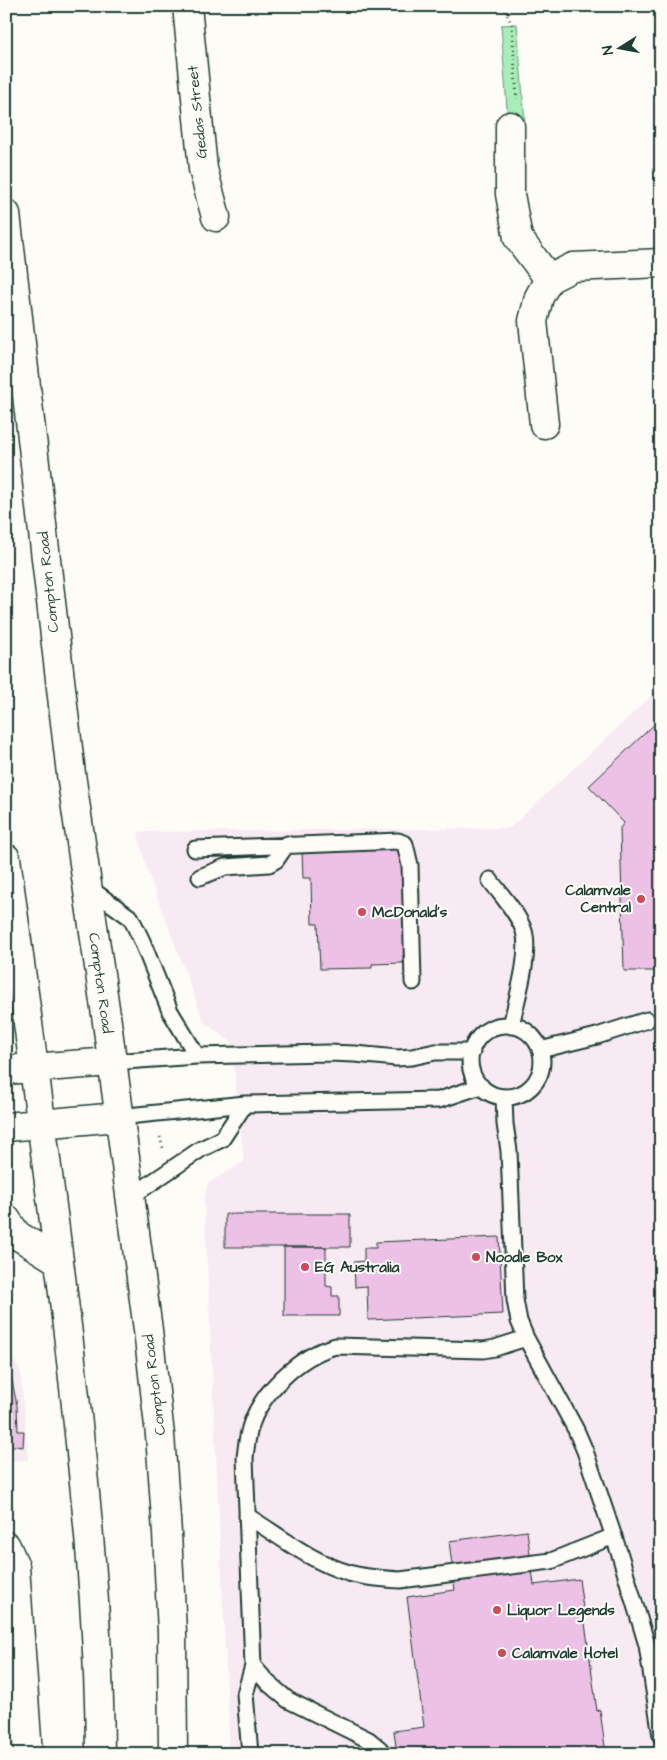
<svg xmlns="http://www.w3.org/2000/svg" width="667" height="1760" font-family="'Architects Daughter',sans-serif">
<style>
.built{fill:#f8eaf2}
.green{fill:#a9edb8;stroke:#649576}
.building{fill:#edc0e5;stroke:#1f3d34}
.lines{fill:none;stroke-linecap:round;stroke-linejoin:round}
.service-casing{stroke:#1f3d34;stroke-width:19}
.minor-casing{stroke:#1f3d34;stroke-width:31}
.primary-casing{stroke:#1f3d34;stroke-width:31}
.path{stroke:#1f3d34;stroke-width:3;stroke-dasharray:1 4;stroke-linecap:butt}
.service{stroke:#fdfcf7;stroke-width:15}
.minor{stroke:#fdfcf7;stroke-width:28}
.primary{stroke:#fdfcf7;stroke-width:28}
.poi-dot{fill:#d1495b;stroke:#fdfcf7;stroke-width:2}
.labels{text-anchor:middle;stroke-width:4;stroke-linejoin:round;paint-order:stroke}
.street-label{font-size:15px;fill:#1f3d34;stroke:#fdfcf7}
.poi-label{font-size:15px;font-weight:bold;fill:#1f3d34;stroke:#fdfcf7;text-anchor:start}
</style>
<rect width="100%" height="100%" fill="#fdfcf7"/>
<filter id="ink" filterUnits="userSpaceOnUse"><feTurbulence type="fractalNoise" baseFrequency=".02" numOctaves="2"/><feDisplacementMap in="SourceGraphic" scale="10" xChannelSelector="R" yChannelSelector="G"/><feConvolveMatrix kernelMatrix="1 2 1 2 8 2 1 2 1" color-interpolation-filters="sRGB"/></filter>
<g filter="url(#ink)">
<path class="built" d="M661,687V1754H227L229,1732L204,1200L208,1183L244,1162L231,1042L204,1022L146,867L138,832L510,828Z
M6,1341L21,1374L28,1460L6,1461Z"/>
<path class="green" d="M517,24L525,122L508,123L501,25Z"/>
<path class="building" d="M661,718V985L660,971H624L620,828L624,823L589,786Z
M401,847L403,901L411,900L413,954L403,955V963L372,964V968L320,969L318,924H312L311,878H303L302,851Z
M225,1214H350V1247H225Z
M499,1237L503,1314L368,1320L367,1286L355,1287L354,1262L364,1261V1248H376V1242Z
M284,1247H326V1286L332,1287V1296H339V1316H284Z
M6,1365L12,1380L17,1406L18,1431H24L23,1447L6,1445Z
M527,1531L534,1585L579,1579L597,1711L600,1710L606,1754H397L394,1731L424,1727L407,1597L455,1590L449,1541Z"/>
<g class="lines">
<defs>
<path id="service" d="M195,849L375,842L398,841L405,844L410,865L413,982
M200,877L225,867L269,864L276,860L287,844
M490,880C501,895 518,913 524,931C531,955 516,1001 511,1026
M88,887L131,918L142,941L170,1011L197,1056
M470 1061a36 36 0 1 1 72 0a36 36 0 1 1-72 0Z
M540,1050L597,1036L647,1020
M111,1062L197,1056L328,1053L355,1054L397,1058L412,1057L435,1052H472
M504,1097L505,1124L509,1151L515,1300L519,1321L526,1338L576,1430L585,1451L620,1555L647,1645L661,1736
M118,1117L245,1104L439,1100L481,1086
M129,1198L201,1149L222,1139L245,1104
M247,1516C280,1536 311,1562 349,1573C366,1578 383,1579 400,1580L551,1561L614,1536
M253,1666L268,1683L288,1700L369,1740L380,1749L383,1754
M250,1754L245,1694L253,1666L245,1458C246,1448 247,1438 250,1428C260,1393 300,1355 336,1346L483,1350L495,1348L526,1338"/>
<path id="minor" d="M187,6L203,169L216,217
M510,126V194L518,238L549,279
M544,424L533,321L539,297L549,279L573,267L661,263
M6,1546L15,1566L28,1754"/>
<path id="primary" d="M6,214L71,774L106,1015L148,1330L160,1435L167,1533L172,1632L173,1754
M6,858C27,1017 49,1175 68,1334C84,1474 99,1613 100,1754
M6,1070L111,1062
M6,1127L118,1117
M6,1219L17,1235L59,1261"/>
</defs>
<use href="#service" class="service-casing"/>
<use href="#minor" class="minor-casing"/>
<use href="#primary" class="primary-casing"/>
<path class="path" d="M503,6L512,25L517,99
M160,1137L163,1148"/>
<use href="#service" class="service"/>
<use href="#minor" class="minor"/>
<use href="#primary" class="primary"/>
</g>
</g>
<g class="poi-dot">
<circle cx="641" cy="899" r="5"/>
<circle cx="362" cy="912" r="5"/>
<circle cx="476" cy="1257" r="5"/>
<circle cx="305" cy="1267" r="5"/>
<circle cx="497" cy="1610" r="5"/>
<circle cx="502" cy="1653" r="5"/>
</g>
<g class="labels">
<g class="street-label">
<text transform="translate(197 112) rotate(-96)" y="5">Gedas Street</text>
<text transform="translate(48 582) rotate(-96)" y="5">Compton Road</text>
<text transform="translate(101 983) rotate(82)" y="5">Compton Road</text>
<text transform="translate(154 1385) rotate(-97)" y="5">Compton Road</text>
</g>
<g class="poi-label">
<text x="631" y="895" text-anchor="end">Calamvale<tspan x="631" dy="17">Central</tspan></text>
<text x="372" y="917">McDonald's</text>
<text x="486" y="1262">Noodle Box</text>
<text x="315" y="1272">EG Australia</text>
<text x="507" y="1615">Liquor Legends</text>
<text x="512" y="1658">Calamvale Hotel</text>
</g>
</g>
<rect width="667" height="1760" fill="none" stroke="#fdfcf7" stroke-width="25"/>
<rect x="12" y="12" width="642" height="1735" fill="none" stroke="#1f3d34" stroke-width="2" filter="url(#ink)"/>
<g transform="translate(620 48) rotate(259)" stroke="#fdfcf7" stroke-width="4" paint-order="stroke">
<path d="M0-4L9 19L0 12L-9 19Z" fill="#1f3d34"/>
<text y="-8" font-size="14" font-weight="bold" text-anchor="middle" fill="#1f3d34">N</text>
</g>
</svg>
